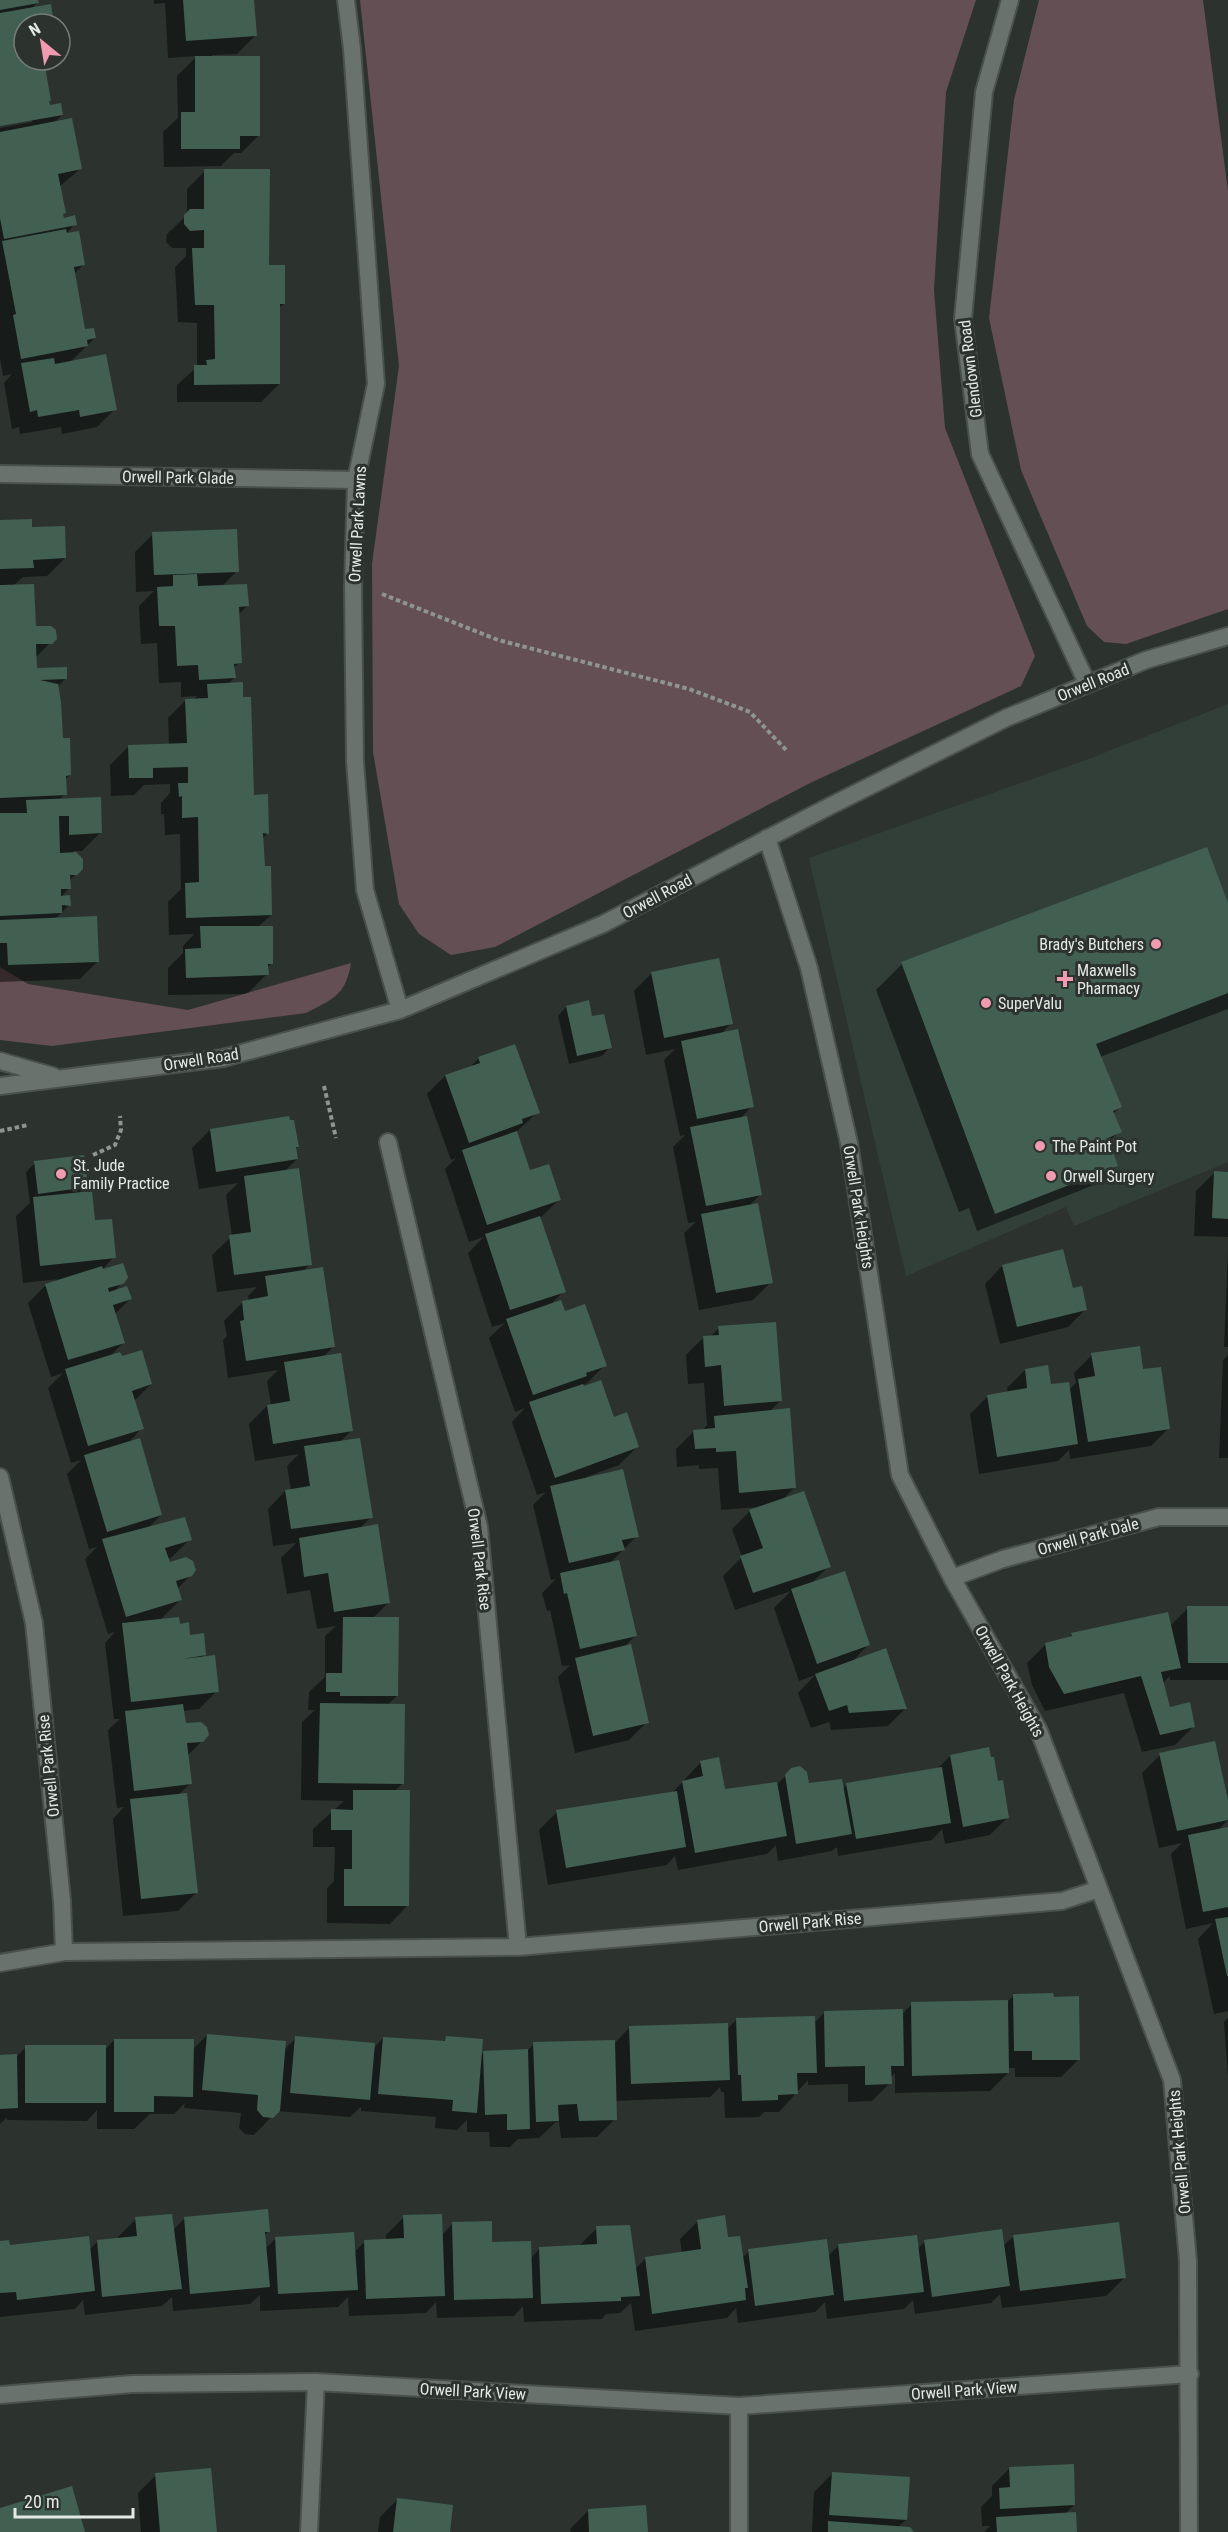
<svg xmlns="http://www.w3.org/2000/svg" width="1228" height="2532" font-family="'Roboto Condensed',sans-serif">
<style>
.built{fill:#323f39}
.green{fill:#634f54}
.shadow{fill:#0007}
.building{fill:#416052}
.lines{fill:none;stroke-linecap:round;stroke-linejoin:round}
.minor-casing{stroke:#4a504d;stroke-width:20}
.path{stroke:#8f9592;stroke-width:4;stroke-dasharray:4.5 3;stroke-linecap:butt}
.minor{stroke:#6a726e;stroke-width:16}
.poi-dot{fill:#f29ab0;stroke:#2c332f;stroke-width:2}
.labels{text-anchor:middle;stroke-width:6;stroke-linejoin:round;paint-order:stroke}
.street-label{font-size:16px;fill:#e4e9e6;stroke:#2c332f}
.poi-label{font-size:16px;fill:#e4e9e6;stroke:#2c332f;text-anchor:start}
</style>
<rect width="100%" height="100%" fill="#2c332f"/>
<path class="built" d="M1228,704V1162L1074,1226L1066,1207L906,1276L809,858L1086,760Z"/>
<path class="green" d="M360,0H976L946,92L934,290L945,428L1035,656L1021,686L810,783L495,947L451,955L419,934L399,904L373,752L372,564L399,366Z
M1039,0H1203L1228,191V609L1126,644L1104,642L1087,626L1021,470L989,318L1014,100Z
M351,963C346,995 333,999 306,1013L52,1046L0,1040V967L28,984L188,1010Z"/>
<path class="shadow" d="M0,0H37V3L31,9L53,24H24V60H50L44,66L49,107L62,115L53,124L80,169L59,187L63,220L75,224L65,235L83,265L73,275L84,331L95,338L70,362L115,409L97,427L62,434L61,427L20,434L19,427L12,429L4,383L12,374L3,376L0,358V128L32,122V119L0,124Z
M154,0H253L255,36L237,54L212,55V58L259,135L241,153H234L221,166L164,167L163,132L178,118L177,76L197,56L168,58L165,3L154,4Z
M205,171L267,267L284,304L278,309L279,384L261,402H177V385L197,367V323L178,322L175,267L186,256V248H172L166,242L167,234L187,215V189Z
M0,522L30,528L65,558L47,576L23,577L13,586L34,628L55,638L35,658L36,670L65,679L57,687L61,740L70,775L65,780V794L59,800L100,833L82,851H73L82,859V868L69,881V888L60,898L69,905L55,919L98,961L80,979L0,982Z
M153,534L237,571L222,586L247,606L238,615L240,662L233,669L234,678L227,685L252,796L268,833L262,839L263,868L271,915L258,927L272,963L267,968V974L249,992L244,994L168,995V968L183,953V946L194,934L169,935L168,902L181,889L180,834L165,835L164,814H161V803L170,793V784L144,785L134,795L111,796L110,765L128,747L169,745L168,718L186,700H193L197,696L181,697V682L159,683L157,643L141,644L139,606L154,591L136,592L135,552Z
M1228,907V1009L1100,1057L1120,1107L1113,1114L1120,1131L1108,1143L1117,1166L1099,1183L977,1231L969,1208L959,1212L876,990L902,964Z
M652,973L731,1023L720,1035L752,1106L739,1120L761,1194L748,1207L771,1282L753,1300L699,1310L684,1233L696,1222L688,1223L673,1147L685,1135L680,1136L664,1060L675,1049L646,1055L634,991Z
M566,1007L591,1018L610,1047L602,1056L569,1064L558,1016Z
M479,1058L538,1112L516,1132L529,1172L559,1200L539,1219L564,1291L550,1305L564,1313L605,1365L587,1383L582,1385L637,1447L619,1465L586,1477L637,1536L610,1563L635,1636L623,1648L647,1722L629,1740L575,1753L558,1677L570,1665L562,1666L550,1610L547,1611L542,1593L556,1579L551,1580L533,1505L546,1492L537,1495L512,1422L525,1408L515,1412L489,1338L505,1323L492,1327L468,1253L484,1237L469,1242L445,1169L456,1158L451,1160L427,1094L445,1076L468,1069Z
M210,1130L298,1147L295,1149L297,1159L284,1172L310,1264L302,1272L333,1347L323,1357L351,1431L340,1442L371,1517L360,1528L389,1602L373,1618L397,1696L387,1705L403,1783L394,1792L407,1906L390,1924L327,1923V1888L334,1881L335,1847H313V1829L344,1801L301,1800L302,1722L315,1710H308L309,1692L325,1677V1636L336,1626L317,1629L310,1590L287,1594L281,1558L296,1543L273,1546L268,1509L285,1491L291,1490L287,1466L299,1454L255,1461L249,1424L267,1406L271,1405L267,1381L278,1370L228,1378L223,1340L227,1336L224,1321L242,1303L249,1302L248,1296L257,1287L217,1292L212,1255L232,1236L226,1195L238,1183L199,1189L192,1148Z
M35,1163L86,1186L79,1194L114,1257L100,1272L122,1283L113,1293L130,1299L114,1315L123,1343L109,1357L151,1384L134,1401L142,1428L127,1444L161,1515L147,1529L190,1539L172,1557L167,1559L169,1564L191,1575L177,1589L180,1600L160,1620L179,1625L204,1655L201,1658L217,1691L199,1709L183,1711L184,1725L202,1741L187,1756L190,1784L178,1795L196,1893L178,1911L123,1916L113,1819L124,1807L117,1808L108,1730L120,1719H114L105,1643L115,1632L108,1634L85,1559L97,1547L89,1549L67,1474L81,1460L71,1463L48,1388L63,1373L51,1377L28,1303L46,1285L59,1279L23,1283L16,1216L30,1203L26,1172Z
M1214,1173H1228V1237L1194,1236L1196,1191Z
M1228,1249V1347H1224Z
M1002,1266L1072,1290L1086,1309L1068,1327L1000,1344L985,1284Z
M719,1328L780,1401L769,1412L794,1488L782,1500L829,1566L812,1583L868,1645L852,1662L906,1708L888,1726L831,1730L829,1722L811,1728L798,1693L815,1675L799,1681L774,1608L791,1591L735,1610L723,1576L742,1557L732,1529L750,1511L758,1507L721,1510L718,1468L699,1469V1465L677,1467L676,1449L694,1431H702L707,1425L704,1383L688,1384L686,1355L704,1337H710Z
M1092,1355L1142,1371L1169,1428L1151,1446L1070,1459L1069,1450L1058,1461L979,1474L970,1414L988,1396L1008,1393L1007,1388L1025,1370L1050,1386L1068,1391L1076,1383L1074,1373Z
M1228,1355V1458H1219L1223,1360Z
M1228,1607V1680H1170V1676L1162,1684L1169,1709L1193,1727L1175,1745L1142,1752L1124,1693L1045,1711L1032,1685L1027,1663L1045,1645L1067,1639L1072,1634L1170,1626L1188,1608Z
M1160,1755L1228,1808V1820L1218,1830L1228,1828V2011L1214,2014L1198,1939L1213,1923L1186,1929L1171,1854L1182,1843L1159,1848L1142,1773Z
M950,1756L997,1783L1008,1817L990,1835L945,1844L942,1829L932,1840L838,1856L837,1847L832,1851L778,1861L776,1845L767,1854L678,1870L675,1856L667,1865L548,1885L539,1830L557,1812L672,1793L701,1762L723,1791L776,1785L792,1770L808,1785L843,1789L847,1784L937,1769Z
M1014,1995L1079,2059L1061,2077H1015V2068H1008V2073L990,2091L895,2093V2073L890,2078V2083L872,2101L848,2102V2084L808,2085V2080L779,2112H764L759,2117L725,2118L724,2092H721L720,2087L710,2097L615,2101V2119L597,2137L561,2138L559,2122H556L539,2138L518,2139L510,2147H490L489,2132H467V2120L457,2130L435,2128L436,2117L361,2111V2107L350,2117L277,2111L254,2135L245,2134L239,2128L241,2113L184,2108L185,2103L174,2114H150L134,2129H97V2110L87,2121L7,2120V2117L0,2124V2056H17L26,2047L105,2050L114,2040L192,2050L207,2035L284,2050L296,2038L373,2049L383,2038L442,2043L446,2038L480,2056L484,2052L527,2051L534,2044H614L629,2028L727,2029L737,2019L814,2023L825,2012L902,2014L912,2004L1008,2001Z
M1228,2018V2077L1224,2022Z
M404,2217L442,2235L452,2224L491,2243L531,2258L540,2248L578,2247L597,2228L635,2269L645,2259L682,2253L680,2239L698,2221L727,2239L742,2258L749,2251L828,2256L838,2246L917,2250L925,2241L1003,2246L1014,2236L1124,2278L1106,2296L1002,2308L1000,2294L991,2303L915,2314L913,2300L904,2309L827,2319L825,2302L815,2312L738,2323L736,2308L727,2318L635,2331L631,2303L620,2313L606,2314L602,2319L524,2322L523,2306L514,2316L437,2318L436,2302L426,2313L349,2316L348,2297L338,2307L260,2311V2295L250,2304L173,2311L172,2297L162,2306L85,2315L83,2300L75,2309L0,2317V2243L8,2246L89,2250L97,2242L118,2239V2237L136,2219L173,2230L185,2218L269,2231L264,2236L265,2249L276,2238L354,2252L365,2242L386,2241V2235Z
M1010,2468L1074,2505L1064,2515L1076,2532H984L990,2526H982L981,2507L992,2496V2486Z
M832,2474L906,2520L898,2527L912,2532H812L814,2492Z
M156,2475L215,2532H141L138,2493Z
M398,2499L449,2532H378L380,2517Z
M588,2511L647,2532H571L570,2529Z"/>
<path class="building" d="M0,0H38L39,3L0,10Z
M183,0H254L257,36L186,41Z
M51,4L54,24H24V60H44L51,101H49L50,105L61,103L63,115L0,126V13Z
M195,56H260V136H240V149H181V112H195Z
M72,118L82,169L58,174L66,213L63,214L64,218L75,215L77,225L4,239L0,218V132Z
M204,169H270L269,265H285V304H280V384L194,385V365H207L206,360L215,359L214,305H195L192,248H204V230L190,231L184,224V215L190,209H204Z
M66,229L67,233L79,231L85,265L74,267L85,329L94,328L96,338L87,340L88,346L21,359L13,315L16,314L2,241Z
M106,354L117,410L80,417L79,410L38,417L37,410L30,412L21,363L54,358L55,364Z
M32,519V527L65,526L66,558L33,560L34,568L0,569V520Z
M237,529L239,572L154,575L152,532Z
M197,574L198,586L247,584L249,606L239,607L242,663L234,664L236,678L199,680L198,665L177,666L175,626H159L157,587L173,586V575Z
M34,584L36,626H51L56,630L57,639L52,644H36L37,668L67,667V679L40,680L58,684L61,702L63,738H70L71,775L66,776L67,795L0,798V585Z
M243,682V697H251L254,795L268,794L269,834L263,833L264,850L265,866H271L272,915L186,918L185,883L199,882L198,817L182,818V796L179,797L178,783H188V767L153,768V778H129L128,745L187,743L185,699L208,698L207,684Z
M101,797L102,833L69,835V816H59L60,853L76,852L83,859V869L77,875H70L71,889H61V896L70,895L71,906L62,905V913L0,916V813H27L26,800Z
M1207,847L1228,903V993L1096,1044L1122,1107L1113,1111L1122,1132L1108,1138L1118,1166L995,1214L901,962Z
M97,916L99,962L8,965L7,943H0V920Z
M200,926H273V964H268L269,975L186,978L185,949L201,948Z
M719,958L733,1024L664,1038L651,972Z
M589,1000L592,1016L604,1014L612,1048L577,1056L566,1006Z
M738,1029L754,1107L697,1119L681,1041Z
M515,1044L540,1113L522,1119L523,1123L469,1143L445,1075L480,1063L478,1057Z
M289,1116L290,1120H294L299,1147H296L298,1159L216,1172L210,1129Z
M747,1116L762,1195L706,1206L690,1127Z
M517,1131L530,1170L549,1164L561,1200L487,1225L462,1150Z
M84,1155L88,1187L38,1194L34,1161Z
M299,1168L312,1265L234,1275L229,1235L251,1232L244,1176Z
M1214,1171L1228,1172V1219L1212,1218Z
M92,1191L95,1220L112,1219L116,1258L40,1266L33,1197Z
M758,1203L773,1283L716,1293L701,1214Z
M540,1216L566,1292L510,1310L485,1234Z
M1063,1249L1073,1288L1082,1286L1087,1310L1017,1327L1002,1265Z
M123,1263L128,1277L126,1281L123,1284L108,1288L109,1292L127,1286L132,1299L113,1305L125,1343L68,1360L45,1284L102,1266L103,1269Z
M323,1267L335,1347L246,1361L240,1321L244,1320L242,1301L268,1296L265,1276Z
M561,1300L565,1311L585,1304L607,1366L586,1373L587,1376L533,1395L506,1319Z
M776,1322L782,1401L724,1406L721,1365L705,1367L703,1336L719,1335L718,1326Z
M1140,1346L1143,1369L1161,1367L1170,1429L1088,1442L1078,1379L1095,1376L1091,1353Z
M142,1350L152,1384L132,1391L144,1429L88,1446L65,1369L120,1352L122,1356Z
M341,1353L353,1431L273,1444L267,1405L290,1401L284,1362Z
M1048,1365L1051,1384L1069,1382L1078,1444L997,1457L987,1395L1027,1388L1025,1369Z
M601,1380L614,1417L627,1412L639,1447L555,1478L529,1402L583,1384L584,1386Z
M790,1408L796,1488L739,1493L736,1451L716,1452V1448L695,1449L693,1430L715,1428L714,1416Z
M140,1438L162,1515L107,1532L84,1455Z
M360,1438L373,1518L291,1529L285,1490L310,1486L304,1446Z
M623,1469L639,1537L622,1540L625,1550L569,1563L550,1486Z
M804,1491L831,1567L753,1593L740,1556L763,1548L749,1510Z
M185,1517L192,1540L165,1548L170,1562L186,1557L193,1561L196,1570L192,1576L176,1581L182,1600L126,1617L102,1539Z
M378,1524L390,1603L334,1612L328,1573L304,1577L299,1538Z
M619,1560L637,1636L580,1649L567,1593L564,1594L560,1573Z
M845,1571L870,1645L817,1664L791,1589Z
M1187,1606H1228V1663H1188Z
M1168,1612L1181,1668L1161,1672L1170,1707L1190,1702L1195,1727L1160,1735L1141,1676L1064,1694L1049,1667L1045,1643L1072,1636L1071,1633Z
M179,1617L180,1624L189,1622L190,1635L204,1633L206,1655L183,1659L215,1655L219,1692L131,1702L122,1623Z
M343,1617H399L398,1696H340V1692H326V1673H342Z
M631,1644L649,1723L593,1736L575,1658Z
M886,1648L907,1709L849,1713L847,1705L829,1711L815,1674Z
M320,1703L405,1704L404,1784L318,1783Z
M183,1704L186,1723L201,1722L207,1727L209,1735L203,1742L187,1743L192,1784L134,1791L125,1711Z
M1215,1741L1228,1800V1820L1177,1831L1159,1753Z
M989,1747L991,1757H994L998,1781L1003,1780L1009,1818L963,1827L950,1755Z
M719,1757L725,1789L777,1782L787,1836L695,1853L682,1781L703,1776L700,1761Z
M800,1766L807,1772L809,1783L842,1779L852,1834L796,1844L785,1775L791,1768Z
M942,1767L951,1823L856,1839L846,1783Z
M353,1790H410L409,1906H344V1869H352V1830H331V1809L353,1810Z
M677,1791L686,1847L566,1868L556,1810Z
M187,1793L198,1893L141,1899L130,1799Z
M1228,1827V1907L1203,1912L1188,1835Z
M1228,1917V1976H1227L1215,1919Z
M1053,1993L1054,1997L1079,1996L1080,2060H1032V2051H1014L1013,1994Z
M1008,2000L1009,2073L912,2076L911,2002Z
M903,2009L904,2066H891L892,2084L865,2085V2066L825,2067L824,2011Z
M815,2016L817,2073H797L798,2094L778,2095V2100L742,2101L741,2075H738L736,2018Z
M728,2023L730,2080L631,2084L629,2026Z
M207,2034L286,2041L280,2111L273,2118L263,2117L257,2110L258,2095L202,2090Z
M295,2036L375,2043L370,2100L290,2093Z
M446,2036L483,2039L477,2113L452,2111L453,2100L378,2094L383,2037L445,2041Z
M114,2039H194L193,2097L154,2096V2112H114Z
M615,2040L617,2120L579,2121L577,2104L558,2105L559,2121L536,2122L533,2042Z
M25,2045H106V2103H25Z
M528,2049L530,2129L507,2130V2114L485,2115L483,2051Z
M17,2054L18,2108L0,2109V2055Z
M268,2209L270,2232H265L270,2287L190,2294L184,2217Z
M172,2214L182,2289L102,2297L97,2240L137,2236L135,2217Z
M442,2214L445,2296L366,2299L364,2240L404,2238L403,2215Z
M725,2215L728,2237L740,2236L748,2288H745L746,2300L652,2314L645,2257L701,2249L697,2220Z
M492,2221V2242L531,2241L533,2298L454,2300L452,2222Z
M1119,2222L1126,2278L1020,2291L1013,2235Z
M630,2225L640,2296L621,2297V2301L541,2304L539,2247L597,2244L596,2226Z
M1002,2229L1010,2286L932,2297L924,2240Z
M354,2232L358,2290L278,2294L275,2237Z
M917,2235L924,2292L844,2301L838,2244Z
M89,2236L95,2291L17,2300L16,2292L0,2293V2241L9,2240L10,2245Z
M827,2239L834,2295L755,2306L748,2249Z
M1074,2464L1075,2505L1000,2509L999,2488L1010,2487L1009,2467Z
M211,2468L217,2532H160L155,2473Z
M832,2472L910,2477L907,2520L829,2515Z
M72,2486L85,2532H0V2508Z
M397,2498L453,2505L450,2532H393Z
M646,2505L648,2532H589L588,2509Z
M1076,2512L1077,2532H997L996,2517Z
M828,2521L910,2527L914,2532H828Z"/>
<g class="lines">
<defs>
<path id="minor" d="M346,0L352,49L376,384L356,480L353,588L355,762L365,890L400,1010
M1010,0L984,92L963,319L980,454L1087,683
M0,474L356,480
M767,838L809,968L849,1143L900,1475L952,1578L1039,1731L1172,2080L1188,2261L1189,2532
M0,1061L53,1076
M0,1086L223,1058L400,1010L603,924L830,806L1006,718L1146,660L1228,636
M388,1142L479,1527L518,1947
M0,1477L34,1623L62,1901L64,1952
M952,1578L1003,1559L1159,1517H1228
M0,1963L64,1952L518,1947L1062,1901L1099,1889
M0,2395L132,2384L316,2382L739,2406L1190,2374
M739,2406V2532
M309,2532L316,2382"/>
</defs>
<use href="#minor" class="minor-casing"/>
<path class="path" d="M382,594L498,640L689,689L750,712L788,752
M324,1086L336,1138
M0,1131L28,1125
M93,1155L115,1145L121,1130L120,1116"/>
<use href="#minor" class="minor"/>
</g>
<g class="poi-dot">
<circle cx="1156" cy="944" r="6"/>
<path d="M1062 970h6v6h6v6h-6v6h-6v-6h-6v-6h6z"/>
<circle cx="986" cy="1003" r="6"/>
<circle cx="1040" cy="1146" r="6"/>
<circle cx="61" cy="1174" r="6"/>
<circle cx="1051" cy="1176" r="6"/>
</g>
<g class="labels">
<g class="street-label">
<text transform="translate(970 369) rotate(-97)" y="6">Glendown Road</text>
<text transform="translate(178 477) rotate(1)" y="6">Orwell Park Glade</text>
<text transform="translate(357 524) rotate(-87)" y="6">Orwell Park Lawns</text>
<text transform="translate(1093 682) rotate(-22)" y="6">Orwell Road</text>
<text transform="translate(657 896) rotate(-28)" y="6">Orwell Road</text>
<text transform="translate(201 1059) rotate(-9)" y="6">Orwell Road</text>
<text transform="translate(859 1207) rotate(81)" y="6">Orwell Park Heights</text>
<text transform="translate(1088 1536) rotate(-15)" y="6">Orwell Park Dale</text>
<text transform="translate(480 1559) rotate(83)" y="6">Orwell Park Rise</text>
<text transform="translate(1010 1681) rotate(61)" y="6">Orwell Park Heights</text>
<text transform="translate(48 1766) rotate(-96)" y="6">Orwell Park Rise</text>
<text transform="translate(810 1922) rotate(-5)" y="6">Orwell Park Rise</text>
<text transform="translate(1179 2152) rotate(-95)" y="6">Orwell Park Heights</text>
<text transform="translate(964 2390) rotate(-4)" y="6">Orwell Park View</text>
<text transform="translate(473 2391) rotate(3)" y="6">Orwell Park View</text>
</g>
<g class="poi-label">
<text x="1144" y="950" text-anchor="end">Brady's Butchers</text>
<text x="1077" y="976">Maxwells<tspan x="1077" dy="18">Pharmacy</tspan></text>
<text x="998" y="1009">SuperValu</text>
<text x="1052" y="1152">The Paint Pot</text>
<text x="73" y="1171">St. Jude<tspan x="73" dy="18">Family Practice</tspan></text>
<text x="1063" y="1182">Orwell Surgery</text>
</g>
</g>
<g transform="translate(42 42) rotate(330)"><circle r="28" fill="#2c332f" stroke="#767c78" stroke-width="1.5"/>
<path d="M0-4.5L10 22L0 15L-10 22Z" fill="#f29ab0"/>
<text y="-9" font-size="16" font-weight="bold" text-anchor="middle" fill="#e4e9e6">N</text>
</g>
<path d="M15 2508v9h118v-9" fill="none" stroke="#e4e9e6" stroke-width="3"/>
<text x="24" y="2508" font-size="18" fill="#e4e9e6" stroke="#2c332f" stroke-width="4.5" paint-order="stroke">20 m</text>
</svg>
